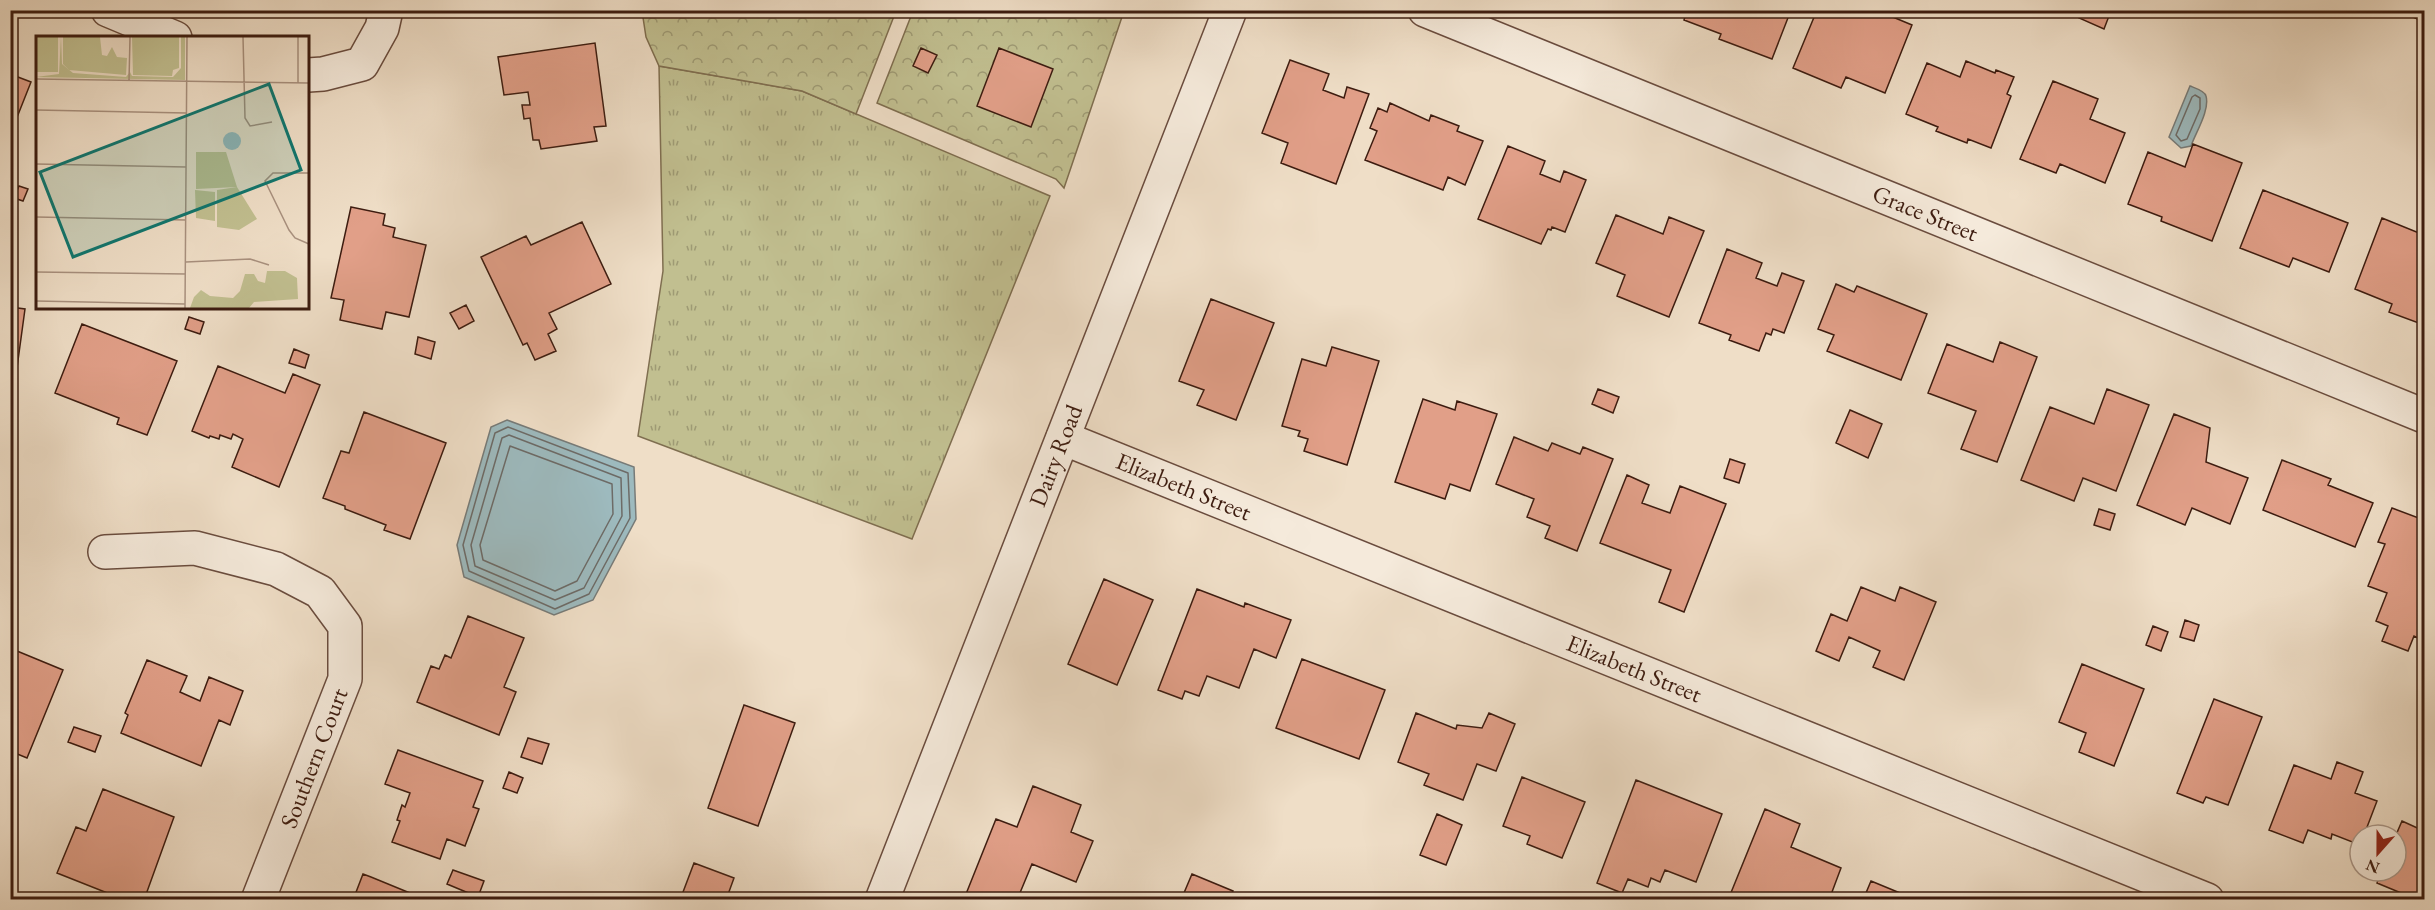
<svg xmlns="http://www.w3.org/2000/svg" width="2435" height="910" font-family="'EB Garamond',serif">
<style>
.grass{fill:url(#grass-tufts);stroke:#7f6e50;stroke-width:1.5}
.forest{fill:url(#forest-crowns);stroke:#7f6e50;stroke-width:1.5}
.water{fill:#9dbabe;stroke:#777b78;stroke-width:1.5}
.lines{fill:none;stroke-linecap:round;stroke-linejoin:round}
.shore{stroke:#6d6b67;stroke-width:1.5}
.building{fill:#e19f88;stroke:#3d1c10;stroke-width:1.5}
.minor-casing{stroke:#6a4c3e;stroke-width:36}
.minor{stroke:#f5eadb;stroke-width:33}
.labels{text-anchor:middle;stroke-width:6;stroke-linejoin:round;paint-order:stroke}
.street-label{font-size:24px;fill:#3d1c10;stroke:#f5eadb}
.inset-road{fill:none;stroke:#a8907e;stroke-width:1.5}
.view{fill:#0f766e;fill-opacity:0.15;stroke:#0f766e;stroke-width:3}
.inset-edge{fill:none;stroke:#3d1c10;stroke-width:3}
</style>
<defs>
<pattern id="grass-tufts" width="24" height="20" patternUnits="userSpaceOnUse" patternTransform="scale(1.5)"><rect width="24" height="20" fill="#c1bf90"/><path d="M3 7l-1-3M5 7V3M7 7l1-3M15 17l-1-3M17 17v-4M19 17l1-3" fill="none" stroke="#9e9a74"/></pattern>
<pattern id="forest-crowns" width="20" height="18" patternUnits="userSpaceOnUse" patternTransform="scale(1.5)"><rect width="20" height="18" fill="#c1bf90"/><path d="M2 6a3 3 0 1 1 6 0M12 15a3 3 0 1 1 6 0" fill="none" stroke="#9e9a74"/></pattern>
</defs>
<rect width="100%" height="100%" fill="#efdec7"/>
<filter id="stains"><feTurbulence type="fractalNoise" baseFrequency=".00333" numOctaves="4"/><feColorMatrix values="0 0 0 0 .2 0 0 0 0 .09 0 0 0 0 .02 0 0 0 .5 -.17"/></filter>
<radialGradient id="worn" r=".72"><stop offset=".6" stop-color="#630" stop-opacity="0"/><stop offset="1" stop-color="#630" stop-opacity=".3"/></radialGradient>
<path class="grass" d="M659,66L802,91L1050,196L912,539L638,436L663,271Z"/>
<path class="forest" d="M642,11V10L896,11L856,114L802,91L659,66L646,37Z
M913,11H1124L1064,188L1056,179L877,103Z"/>
<path class="water" d="M2190,86C2195,88 2205,91 2206,96C2210,110 2196,132 2191,146L2181,148L2169,137Z
M507,420L634,467L636,519L593,600L554,615L464,577L457,545L491,427Z"/>
<g class="lines">
<path class="shore" d="M2195,95L2200,98V109L2187,139L2181,141L2176,135L2192,97Z
M508,427L628,473L630,518L589,594L555,609L469,571L463,545L495,433Z
M509,435L621,478L622,516L584,588L555,600L475,566L471,545L502,438Z
M510,446L612,484L613,514L577,581L555,591L483,560L480,545Z"/>
</g>
<path class="building" d="M1687,10H1791L1772,59L1719,39L1721,34L1684,20Z
M1817,10H1876L1912,25L1885,93L1846,77L1841,88L1793,68Z
M2083,10H2096L2109,16L2104,29L2079,18Z
M2396,10H2424L2420,20Z
M595,43L606,126L594,127L597,141L541,149L539,140H533L530,118L524,119L522,105H530L528,92L504,95L498,57Z
M921,48L937,55L928,73L913,66Z
M999,48L1053,69L1031,127L977,106Z
M1290,60L1329,74L1323,90L1344,98L1347,87L1369,94L1336,184L1281,163L1288,143L1262,133Z
M1966,61L1995,73L1996,70L2014,77L2007,94L2011,96L1991,148L1968,139L1967,143L1936,131L1938,127L1906,114L1927,63L1960,77Z
M10,74L31,82L10,135Z
M2053,81L2098,99L2090,119L2125,133L2105,183L2060,164L2056,173L2020,159Z
M1390,103L1429,121L1431,115L1459,126L1457,131L1483,141L1465,185L1448,177L1443,190L1365,160L1377,131L1370,128L1378,108L1387,112Z
M2193,144L2242,163L2212,241L2161,221L2162,217L2128,204L2148,152L2185,167Z
M1508,146L1545,161L1540,174L1560,182L1564,171L1586,180L1565,232L1552,227L1551,230L1548,229L1541,244L1478,219Z
M19,186L28,189L23,201L14,198Z
M2263,190L2348,223L2329,272L2293,258L2289,267L2240,248Z
M351,207L385,214L383,225L395,228L393,237L426,245L409,317L386,312L382,329L340,320L344,300L331,298Z
M1616,215L1663,234L1669,217L1704,231L1669,317L1617,296L1625,275L1596,263Z
M2382,218L2424,235V325L2389,312L2392,304L2355,289Z
M582,222L611,284L549,313L557,329L548,334L556,351L535,360L527,343L523,345L481,257L526,236L531,245Z
M1727,249L1762,263L1756,278L1777,286L1782,273L1804,281L1784,333L1773,329L1771,335L1766,333L1759,351L1729,340L1731,335L1699,323Z
M1836,284L1854,292L1857,286L1927,314L1901,380L1827,351L1834,335L1818,329Z
M1211,299L1274,323L1236,420L1197,405L1204,390L1179,381Z
M466,305L474,321L459,329L450,313Z
M10,307L25,309L13,397H10Z
M189,317L204,322L200,334L185,329Z
M82,324L177,361L147,435L117,424L119,418L55,393Z
M418,337L435,342L431,359L415,354Z
M2000,342L2037,357L1997,462L1961,449L1976,411L1928,393L1947,344L1993,362Z
M1332,347L1379,361L1347,465L1304,451L1308,439L1298,436L1300,431L1282,426L1302,359L1326,366Z
M294,349L309,355L305,368L289,363Z
M218,366L285,393L293,374L320,385L279,487L232,467L243,439L233,434L231,439L220,435L219,439L210,436L209,438L192,431Z
M1598,389L1619,397L1613,413L1592,404Z
M2107,389L2149,405L2116,491L2083,478L2074,501L2021,480L2050,407L2094,424Z
M1423,399L1455,410L1457,401L1497,414L1470,491L1450,484L1445,499L1395,482Z
M1850,410L1882,424L1868,458L1836,443Z
M364,412L446,443L410,539L384,530L386,525L345,509V506L323,498L341,451L349,453Z
M2174,414L2210,428L2206,462L2248,478L2230,524L2192,508L2185,525L2137,505Z
M1514,437L1548,451L1552,443L1580,454L1583,447L1613,459L1577,551L1545,538L1550,526L1527,517L1534,499L1496,484Z
M1730,459L1745,464L1739,483L1724,478Z
M2282,460L2331,479L2328,485L2373,503L2355,547L2263,510Z
M1627,475L1649,485L1642,503L1670,513L1680,486L1726,504L1684,612L1659,602L1671,570L1600,543Z
M2392,508L2424,520V533L2420,546L2424,548V641L2414,636L2408,651L2382,641L2388,626L2376,621L2387,593L2368,586L2385,544L2378,542Z
M2099,509L2115,514L2110,530L2094,525Z
M1104,579L1153,600L1117,685L1068,664Z
M1861,587L1895,601L1900,587L1936,602L1904,680L1873,667L1880,651L1849,637L1839,661L1816,651L1831,614L1847,621Z
M1197,589L1244,607L1245,603L1291,620L1276,658L1254,649L1239,688L1207,676L1199,696L1185,691L1182,699L1158,690Z
M468,616L524,638L504,687L516,692L499,735L417,702L431,666L439,669L445,655L451,658Z
M2185,620L2199,625L2194,641L2180,637Z
M2153,626L2168,632L2161,651L2146,645Z
M17,651L63,670L27,758L10,751V660L12,661Z
M1302,659L1385,690L1359,759L1276,728Z
M147,660L187,676L180,692L200,701L209,677L243,691L230,725L219,720L201,766L121,733L128,715L125,713Z
M2082,664L2144,689L2114,766L2079,752L2086,733L2059,722Z
M2214,699L2262,717L2228,805L2206,797L2203,803L2177,793Z
M744,705L795,723L758,826L708,808Z
M1416,713L1456,729L1457,725L1482,728L1489,713L1515,724L1496,771L1477,764L1463,800L1424,785L1429,774L1398,762Z
M74,727L101,736L95,752L68,742Z
M528,738L549,744L542,764L521,757Z
M398,750L483,781L473,807L479,809L465,846L447,839L440,859L392,842L400,821L397,820L402,805L405,807L410,793L385,784Z
M2337,762L2363,772L2355,793L2377,801L2364,835H2360V845L2332,834L2331,839L2308,830L2303,843L2269,830L2294,765L2331,779Z
M509,772L523,778L517,793L503,788Z
M1522,777L1585,802L1562,858L1527,844L1530,836L1503,826Z
M1636,780L1722,814L1696,882L1665,870L1660,882L1651,878L1648,887L1628,879L1622,893L1597,883Z
M1033,786L1081,805L1071,832L1093,841L1076,882L1032,864L1017,900L964,899L996,819L1017,827Z
M103,789L174,817L144,900H125L57,873L76,827L86,831Z
M1765,809L1800,824L1791,847L1841,868L1829,900H1728Z
M1437,814L1462,825L1446,865L1420,855Z
M2402,821L2424,831V889H2423L2418,900L2377,883L2381,871H2396V835Z
M694,863L734,878L726,900L720,897L719,900H680Z
M453,870L484,881L478,897L447,884Z
M363,874L371,877L427,900H353Z
M1192,874L1233,891L1229,900H1181Z
M1871,881L1917,900H1863Z"/>
<g class="lines">
<defs>
<g id="minor">
<path d="M108,10L175,38"/>
<path id="s1" d="M1425,10L2424,416"/>
<path d="M308,75L323,74L362,64L382,28L386,10"/>
<path id="s2" d="M1063,438L2207,900"/>
<path d="M105,552L195,548L276,569L320,592L345,626V679L258,900"/>
<path id="s3" d="M882,900L1230,10"/>
</g>
</defs>
<use href="#minor" class="minor-casing"/>
<use href="#minor" class="minor"/>
</g>
<g class="labels">
<g class="street-label">
<text dy="8" stroke="none"><textPath href="#s1" startOffset="540">Grace Street</textPath></text>
<text dy="8" stroke="none"><textPath href="#s3" startOffset="477">Dairy Road</textPath></text>
<text dy="8" stroke="none"><textPath href="#s2" startOffset="130">Elizabeth Street</textPath></text>
<text dy="8" stroke="none"><textPath href="#s2" startOffset="616">Elizabeth Street</textPath></text>
<text transform="translate(314 758) rotate(-69)" y="8">Southern Court</text>
</g>
</g>
<g transform="translate(36 36)">
<rect width="273" height="273" fill="#efdec7"/>
<path d="M27,1H64L66,19L71,20L76,11L81,21L91,22L90,39L33,34L27,28ZM160,116H190L201,151L160,153Z" fill="#c1bf90"/>
<path d="M0,1H22V36H0ZM25,1L26,28L37,37L90,41L94,36L96,40L137,41L145,32V1H149V44L0,41L23,38ZM96,1H143V32L137,34L136,40L97,39ZM201,151L221,183L203,194L181,191V154ZM159,154L179,156V185L160,182ZM231,235H249L261,242L262,263L218,266L213,272H154L158,261L165,254L174,260L197,262L204,255L209,238H218L222,245L229,247Z" fill="#c1bf90"/>
<path d="M187 105a9 9 0 1 1 18 0a9 9 0 1 1-18 0Z" fill="#9dbabe"/>
<path class="inset-road" d="M207,1L209,82L214,90L236,86M0,43L273,47M93,45L94,1M262,47V1M0,74L150,77M0,128L150,131M273,137H237L229,145L253,194L259,202L273,208M0,181L150,184M150,226L214,223L233,229M0,236L150,238M0,265L149,268M149,272L151,1"/>
<path class="view" d="M233,48L265,134L37,221L4,136Z"/>
<rect width="273" height="273" class="inset-edge"/>
</g>
<rect width="2435" height="910" fill="none" stroke="#efdec7" stroke-width="36"/>
<rect x="12" y="12" width="2411" height="886" fill="none" stroke="#3d1c10" stroke-width="3"/>
<rect x="18" y="18" width="2399" height="874" fill="none" stroke="#3d1c10" stroke-width="1.5"/>
<g transform="translate(2378 853) rotate(201)"><circle r="28" fill="#f5eadb" stroke="#ab988a" stroke-width="1.5"/>
<path d="M0-4.5L10 22L0 15L-10 22Z" fill="#8f2418"/>
<text y="-9" font-size="16" font-weight="bold" text-anchor="middle" fill="#3d1c10">N</text>
</g>
<rect width="100%" height="100%" filter="url(#stains)"/>
<rect width="100%" height="100%" fill="url(#worn)"/>
</svg>
